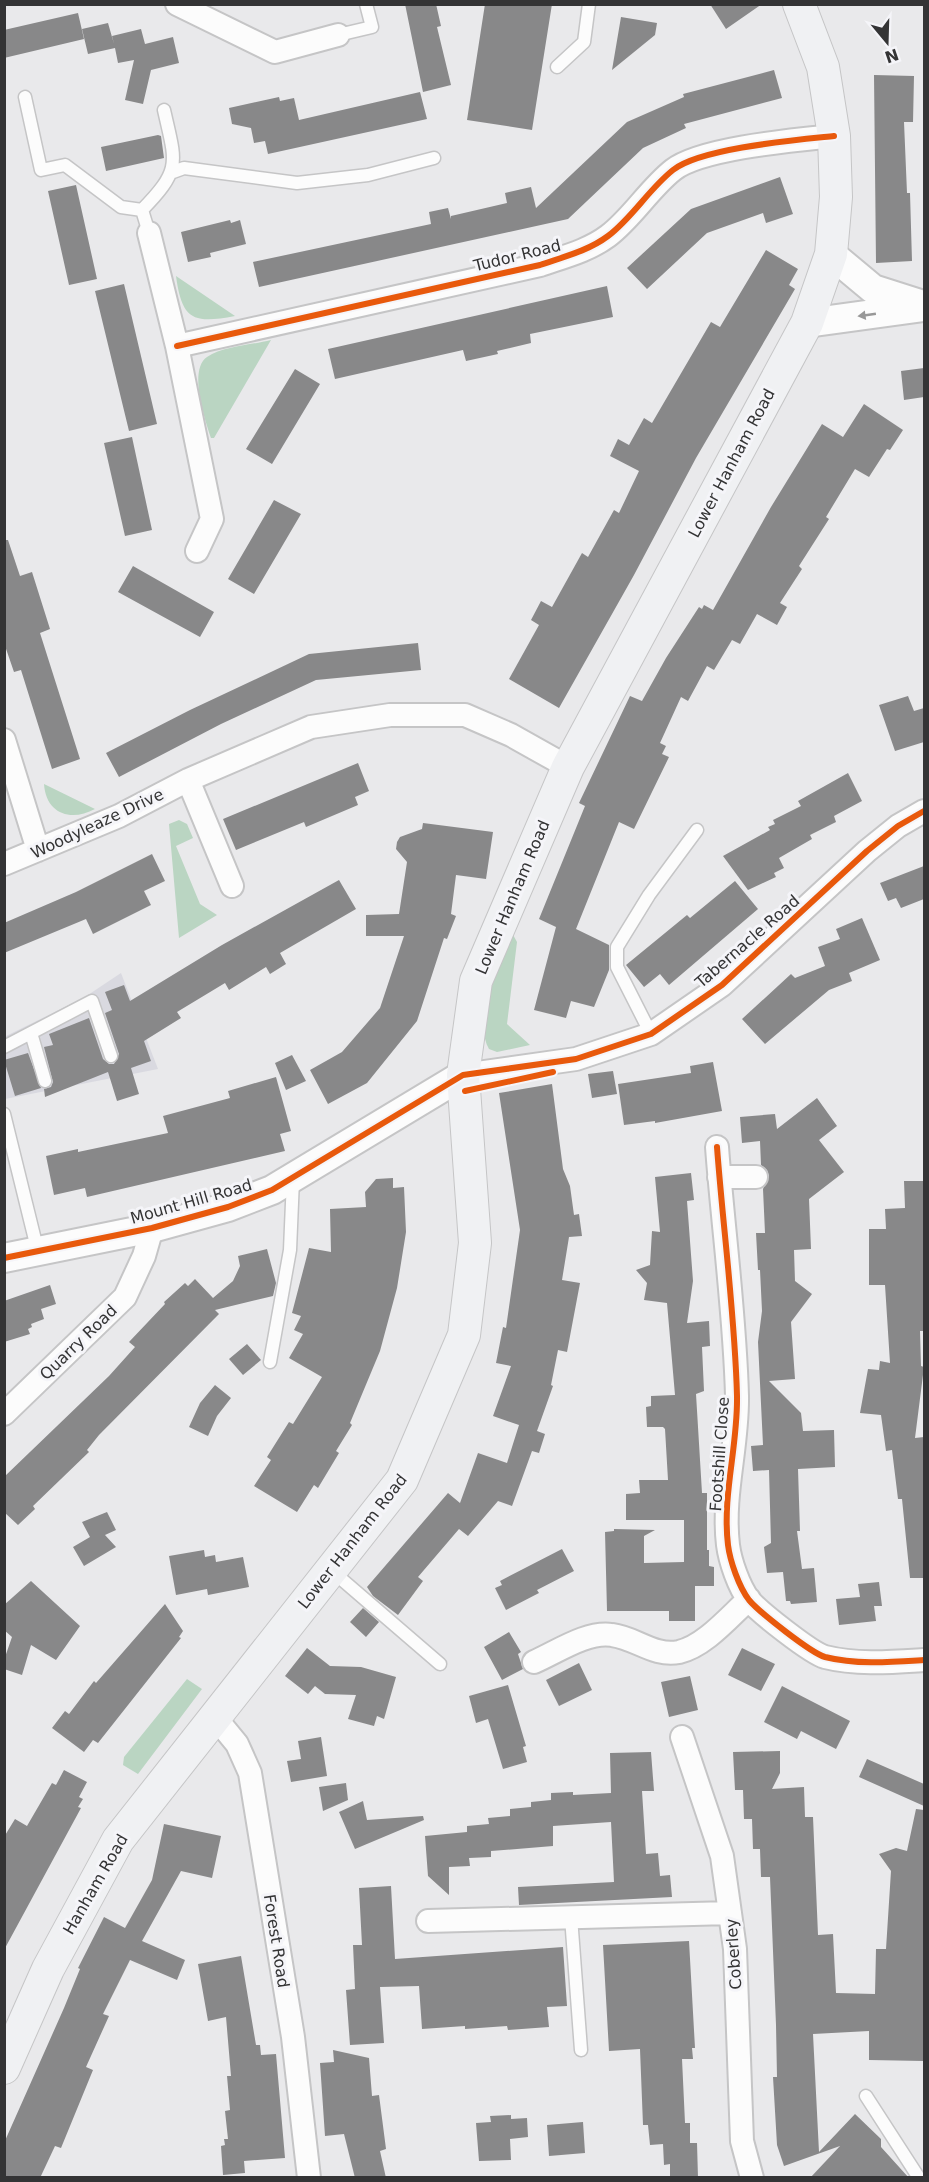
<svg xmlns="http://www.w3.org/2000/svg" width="929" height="2182" font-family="'DejaVu Sans',sans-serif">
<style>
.built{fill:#d9d9e0}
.green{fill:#bad5c2}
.building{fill:#888889}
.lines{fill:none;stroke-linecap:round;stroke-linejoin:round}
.service-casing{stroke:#c5c5c6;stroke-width:15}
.minor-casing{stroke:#c5c5c6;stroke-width:26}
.tertiary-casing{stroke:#c5c5c6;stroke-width:32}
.secondary-casing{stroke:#c5c5c6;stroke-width:34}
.service{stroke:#fcfcfc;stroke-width:12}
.minor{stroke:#fcfcfc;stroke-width:22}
.tertiary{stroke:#fcfcfc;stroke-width:28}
.secondary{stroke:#f0f1f3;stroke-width:32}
.cycleway-casing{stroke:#f5f5f9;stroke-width:10}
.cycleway{stroke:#e8590c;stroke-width:6}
.oneway{fill:#989898}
.labels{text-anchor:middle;stroke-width:6;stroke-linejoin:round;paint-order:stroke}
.street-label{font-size:16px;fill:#343435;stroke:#f5f5f9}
</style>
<rect width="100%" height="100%" fill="#e9e9eb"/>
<path class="built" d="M121,973L158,1069L5,1099L4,1037L85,997Z"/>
<path class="green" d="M176,276L235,316C193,324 182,320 176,276Z
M271,340L214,438H211C205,420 188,370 207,357C224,346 252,345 271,340Z
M44,784L95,809C71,822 46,814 44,784Z
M179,820L187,824L193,838L176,846L200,904L217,915L179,938L169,824Z
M512,933L517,942L507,1024L530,1045L497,1052L489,1049C472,1021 502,962 512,933Z
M187,1679L202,1689L138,1774L123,1765L124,1757Z"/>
<path class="building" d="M405,4H436L441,26L437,27L451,85L423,92Z
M485,4H552L532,130L467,120Z
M710,4H762L726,29Z
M78,13L84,39L4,58V30Z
M621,17L657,23L655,35L612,70Z
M108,23L114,44L112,36L141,29L145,44L173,37L179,63L151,70L143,104L125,100L134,60L118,63L115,48L88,54L82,29Z
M774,70L782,98L684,124L686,128L643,148L568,219L259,287L253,262L431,224L429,212L448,208L451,219V216L507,203L505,193L531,187L536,208L627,122L684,97L683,94Z
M874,75L914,76L913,122H904L907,193H910L912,261L876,263Z
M420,92L427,119L268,154L265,141L254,143L251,128L232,124L229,108L279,97L280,101L294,98L299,120Z
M158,135L161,136L164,158L106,171L101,147Z
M780,177L793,214L766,223L763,213L707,233L647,289L627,268L691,209Z
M76,185L97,279L69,285L48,191Z
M230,220L231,223L240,220L246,244L210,253L211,257L188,262L181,232Z
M766,250L798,269L789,285L795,289L696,458L634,575L559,708L509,679L539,625L531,620L541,601L552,607L582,553L588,557L614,510L619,513L639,471L610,456L618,439L629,445L644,418L652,423L711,322L720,327Z
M124,284L157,424L129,431L95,291Z
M607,286L613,317L530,334L531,343L497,351L498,354L466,361L463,350L335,379L328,349Z
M924,368V397L904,400L901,371Z
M295,369L320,384L272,464L246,449Z
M864,404L903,430L890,450L887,449L869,477L855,469L826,517L829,519L799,566L802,569L780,603L787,607L777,625L757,614L740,644L732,640L714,670L707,666L688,701L681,697L660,743L666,746L662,754L669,757L634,829L619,822L576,929L609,945V970L594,1007L571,1001L566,1018L534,1010L556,927L539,919L585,806L579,803L630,696L642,701L666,658L699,607L702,609L704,605L713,610L771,507L822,424L843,437Z
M132,437L152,530L125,536L104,443Z
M274,500L301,514L254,594L228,579Z
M4,540H8L20,576L32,572L50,629L40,633L80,759L52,769L21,670L14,672L4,643Z
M133,566L214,612L200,637L118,592Z
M418,643L421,670L316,680L221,724L119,777L106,753L190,710L309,654Z
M908,696L914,711L924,708V742L895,751L879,705Z
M358,763L369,791L355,797L358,805L306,827L304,822L236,850L223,819Z
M848,773L862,801L834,816L836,822L810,835L812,839L779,858L784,868L774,873L776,877L748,890L723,856L770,830L768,827L775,824L773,820L801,806L798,801Z
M423,823L493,832L486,879L456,875L451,914L456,916L447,939L444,938L417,1021L367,1083L328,1104L310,1070L342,1052L380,1008L404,936H366V915L399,914L407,862L396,849L397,842L400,837L422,829Z
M152,854L165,881L144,891L151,905L93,934L86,919L4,953V923L76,892Z
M924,866V899L901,908L896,898L888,901L880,883Z
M339,880L356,909L280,953L286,964L270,974L266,967L229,990L225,983L177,1012L181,1018L144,1041L151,1061L131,1068L139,1094L117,1101L108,1072L45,1097L44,1089L51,1087L53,1082L44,1047L53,1045L49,1034L89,1018L103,1059L109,1064H114L119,1054L105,1013L112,1010L105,992L124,985L130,1001L222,945Z
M735,881L758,909L669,985L660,974L644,987L626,965L687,915L690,918Z
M862,918L880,960L849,973L852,981L829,990L765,1044L742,1019L791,974L795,978L825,966L818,947L840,939L836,929Z
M28,1053L41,1088L15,1096L4,1060Z
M292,1055L306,1081L286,1090L275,1063Z
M713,1062L722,1111L655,1123V1121L624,1125L618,1084L691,1073L690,1066Z
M613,1071L617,1094L592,1098L588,1074Z
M276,1077L291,1131L280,1134L285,1151L87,1197L85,1188L54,1195L46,1156L78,1149V1152L168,1133L163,1116L230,1098L228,1091Z
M552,1084L563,1169L570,1186L574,1215L579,1214L582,1236L569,1237L562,1280L580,1283L567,1352L558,1350L551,1385L553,1386L537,1431L545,1434L539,1453L532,1451L512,1506L498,1501L468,1536L459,1529L418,1577L423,1581L398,1615L373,1596L367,1587L448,1493L460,1503L478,1453L507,1463L519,1425L493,1416L511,1366L496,1363L503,1327L506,1328L520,1230L499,1093Z
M817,1098L837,1126L819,1140L844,1172L809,1199L811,1249L794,1250L795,1281L812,1294L791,1322L795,1379L769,1381L801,1413L803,1431L834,1430L835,1467L798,1469L800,1531H797L802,1569L814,1568L817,1602L791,1604L790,1601H786L783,1572L767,1573L764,1547L771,1543L769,1470L753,1471L751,1446L763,1445L758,1342L762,1311L760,1270H758L756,1233H765L763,1189L769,1176L767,1170L761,1165L760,1141L742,1143L740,1117L775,1114L777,1129Z
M691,1173L694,1200L687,1201L693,1281L687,1323L709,1321L710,1346L702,1347L704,1391L696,1394L702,1493H707V1550H709V1566L714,1567V1586H695V1621H669V1611H607L605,1532L614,1531V1529L655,1530L644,1536V1563L684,1562V1520H626V1494L640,1493L639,1480H668L665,1429L663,1427H647L646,1407L651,1406V1396L675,1395L667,1303L644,1300L647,1283L636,1270L650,1265L652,1231L660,1232L655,1177Z
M393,1178V1188L404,1187L406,1232L397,1288L380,1351L350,1423L352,1425L336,1451L339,1453L318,1488L314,1485L297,1512L254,1486L271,1460L267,1457L289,1422L293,1424L322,1377L289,1358L303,1334L294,1330L301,1316L292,1313L309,1248L331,1252L330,1209L366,1207L365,1192L376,1179Z
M904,1181H924V1331H920L921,1366L924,1367L915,1438L924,1437V1578H910L902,1499H898L892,1450L886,1451L881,1415L860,1413L868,1369L879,1370L880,1361L890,1363L885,1285H869V1229H886L885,1209L905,1208Z
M267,1249L276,1283L273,1296L215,1310L219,1314L99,1435L87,1450L89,1452L33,1506L35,1509L18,1525L4,1512V1477L109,1376L135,1347L129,1342L165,1304L164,1302L185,1283L188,1286L195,1279L213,1298L233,1281L240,1266L238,1256Z
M50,1285L56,1304L41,1309L44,1319L31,1324L32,1327L28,1329L30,1334L4,1342V1301Z
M247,1344L261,1360L243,1375L229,1359Z
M215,1385L231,1398L217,1416L208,1436L189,1427L200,1403Z
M107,1512L116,1530L105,1535L116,1547L84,1566L73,1547L90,1537L82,1522Z
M562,1549L574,1571L537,1590L539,1593L506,1610L495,1588L502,1585L500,1581Z
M204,1550L205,1557L215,1555L216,1562L243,1557L249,1587L208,1595L207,1589L176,1595L169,1556Z
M31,1581L80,1626L56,1660L31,1645L22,1675L4,1669V1660L12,1637L4,1630V1605Z
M879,1582L882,1606H874L876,1621L839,1625L836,1599L860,1597L858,1584Z
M165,1604L183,1631L179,1637L181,1638L98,1743L93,1740L84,1752L52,1728L65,1711L69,1714L94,1681L96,1683Z
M363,1608L379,1622L366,1637L350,1622Z
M509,1632L521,1652L518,1654L523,1669L502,1680L484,1647Z
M307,1648L330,1666L361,1667L396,1677L384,1719L377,1716L374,1726L348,1719L356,1695L325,1694L315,1686L308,1694L285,1676Z
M742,1648L775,1664L761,1691L728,1675Z
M579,1663L592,1690L559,1706L546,1680Z
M690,1676L698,1710L669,1717L661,1682Z
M508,1685L526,1746L523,1747L527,1762L503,1769L488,1719L476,1723L469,1696Z
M782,1686L850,1721L836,1749L801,1731L797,1739L764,1722Z
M321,1737L327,1776L291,1782L287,1761L301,1759L298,1741Z
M780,1751V1773L772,1789L804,1787L805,1817H813L818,1935L833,1934L836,1993L875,1994L876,1949H886L891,1871L879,1854L896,1848L907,1851L916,1809L924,1810V2061L869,2060V2031L813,2034L819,2152L855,2114L881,2139V2147L909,2178H810L840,2146L784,2166L777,2145L773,2077H777L776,2025L770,1877H761L760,1849H753L752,1819H744L743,1790H735L733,1752Z
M651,1752L654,1791H642L646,1854L658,1853L660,1876L670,1875L672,1897L519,1905L518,1887L614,1882L611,1822L553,1826V1846L491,1851V1857L469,1858L470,1866L449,1867V1895L428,1876L425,1836L467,1832V1826L489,1824L488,1818L510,1816V1809L531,1807V1802L551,1800V1793L573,1792V1795L611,1793L610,1753Z
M867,1759L924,1784V1806L859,1777Z
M64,1770L87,1782L79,1797L83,1799L78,1807L81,1808L4,1950V1837L15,1819L27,1826L52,1783L56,1785Z
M346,1783L348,1800L323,1811L319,1787Z
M363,1801L367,1820L423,1816L424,1820L355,1849L339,1812Z
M164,1824L221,1836L212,1878L181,1871L142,1941L185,1960L177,1980L130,1960L103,2014L109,2016L86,2067L93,2070L61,2148L55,2146L40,2178H4V2143L64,2008L80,1969L78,1968L104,1917L125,1928L152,1880Z
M391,1886L395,1959L563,1947L567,2006L547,2007L549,2027L508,2030L507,2026L465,2029V2026L422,2029L419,1986L380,1987L384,2043L350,2045L346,1990L355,1989L353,1945H362L359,1888Z
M689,1941L695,2048H692L693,2059H682L685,2123H690V2143H697L698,2178H670V2164L664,2165L663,2144L650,2145L648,2125H643L640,2049L609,2051L603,1945Z
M241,1956L256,2045H260L261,2055L276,2054L285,2158L244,2161L245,2173L223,2175L221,2146L225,2145L224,2139H228L225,2111L230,2110L227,2076H231L226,2017L208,2021L198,1964Z
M333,2050L369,2058L372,2096L379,2095L386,2149L380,2151L386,2178H355L344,2134L325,2136L320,2063L334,2062Z
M511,2115V2119L527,2118L528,2137L510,2139L511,2160L479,2161L476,2123L491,2122L490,2116Z
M583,2122L585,2153L549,2156L547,2125Z"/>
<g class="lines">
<defs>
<path id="service" d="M338,35L372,27L366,4
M557,67L584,42L589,4
M25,97L41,170L65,165L121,207L142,210
M173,172L184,168L297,183L368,175L434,158
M149,233L142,210C182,169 176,163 164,110
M31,1033L45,1081
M651,1034L617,967V947L649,895L697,830
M4,1047L92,1001L111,1056
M4,1114L38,1252
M270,1362L290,1250L293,1179
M332,1571L440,1664
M571,1917L581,2050
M866,2096L919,2178"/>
<path id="minor" d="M177,4L275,52L338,35
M149,233L177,346L212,519L197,551
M177,346L540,265C563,257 588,251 608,236C632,218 649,189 673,170C701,148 796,140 834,136
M4,740L38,850
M188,780L232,886
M4,864L119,816L188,780L311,727L390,715H465L511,735L568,767
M463,1075L576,1059L651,1034L722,985L867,851L898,826L924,811
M717,1147C723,1228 735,1315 737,1396C738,1446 722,1495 728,1545C730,1561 739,1587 749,1600C759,1612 811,1653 825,1657C857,1665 892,1662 924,1660
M719,1177H756
M4,1414L125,1297L144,1256L152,1228
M534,1662C557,1652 587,1631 612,1635C636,1638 654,1657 679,1652C705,1646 729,1617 749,1599
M214,1716L237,1744L250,1773L293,2037L309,2178
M682,1737L722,1856L735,1949L742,2141L752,2178
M428,1921L730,1913"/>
<path id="tertiary" d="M831,254L873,289L920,304
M807,323L924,307
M4,1258L152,1228L228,1207L272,1190L463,1075"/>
<path id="secondary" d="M4,2068L48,1969L118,1840L402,1480L464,1335L475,1243L463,1075L476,981L568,767L807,323L831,254L836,197L834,136L823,67L799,4"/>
</defs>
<use href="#service" class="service-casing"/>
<use href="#minor" class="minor-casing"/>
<use href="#tertiary" class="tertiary-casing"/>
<use href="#secondary" class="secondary-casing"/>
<use href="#service" class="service"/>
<use href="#minor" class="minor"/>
<use href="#tertiary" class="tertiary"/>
<use href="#secondary" class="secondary"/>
<defs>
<path id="cycleway" d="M177,346L540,265C563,257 588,251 608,236C632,218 649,189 673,170C701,148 796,140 834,136
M465,1091L553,1072
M717,1147C723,1228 735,1315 737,1396C738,1446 722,1495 728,1545C730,1561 739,1587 749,1600C759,1612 811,1653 825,1657C857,1665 892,1662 924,1660
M4,1258L152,1228L228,1207L272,1190L463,1075L576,1059L651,1034L722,985L867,851L898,826L924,811"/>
</defs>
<use href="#cycleway" class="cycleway-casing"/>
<use href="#cycleway" class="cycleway"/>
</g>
<defs><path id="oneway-solid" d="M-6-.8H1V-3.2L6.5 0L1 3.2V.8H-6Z" transform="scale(1.5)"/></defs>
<use class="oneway" href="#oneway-solid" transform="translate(867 315) rotate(172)"/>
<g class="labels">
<g class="street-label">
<text transform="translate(517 255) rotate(-14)" y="6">Tudor Road</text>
<text transform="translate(731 463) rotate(-62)" y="6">Lower Hanham Road</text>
<text transform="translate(97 823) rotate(-25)" y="6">Woodyleaze Drive</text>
<text transform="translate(512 897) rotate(-67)" y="6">Lower Hanham Road</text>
<text transform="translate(747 941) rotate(-41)" y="6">Tabernacle Road</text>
<text transform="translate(191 1201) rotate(-16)" y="6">Mount Hill Road</text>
<text transform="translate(78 1342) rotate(-44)" y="6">Quarry Road</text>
<text transform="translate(719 1454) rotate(-86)" y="6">Footshill Close</text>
<text transform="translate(352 1541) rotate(-52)" y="6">Lower Hanham Road</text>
<text transform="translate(95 1884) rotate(-60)" y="6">Hanham Road</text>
<text transform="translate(277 1941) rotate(81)" y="6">Forest Road</text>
<text transform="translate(733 1954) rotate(-94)" y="6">Coberley</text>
</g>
</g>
<rect width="929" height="2182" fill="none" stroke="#343435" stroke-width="12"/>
<g transform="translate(887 42) rotate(161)" stroke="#f5f5f9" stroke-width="4.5" paint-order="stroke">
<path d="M0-4.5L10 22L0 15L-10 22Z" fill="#343435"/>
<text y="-9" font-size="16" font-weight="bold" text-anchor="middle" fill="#343435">N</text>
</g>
</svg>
